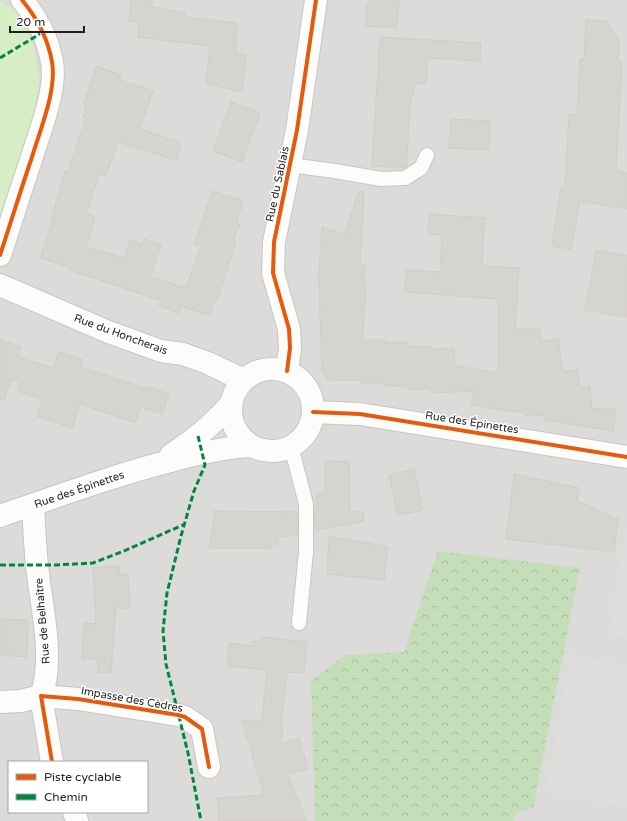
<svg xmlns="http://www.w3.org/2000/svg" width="627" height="821" font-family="'Varela Round',sans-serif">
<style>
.residential{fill:#dcdbd9;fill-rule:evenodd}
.grass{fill:#d7edc4}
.forest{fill:url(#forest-crowns)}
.parking{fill:#dedddb}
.building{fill:#d6d4d0;stroke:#d1cdc8}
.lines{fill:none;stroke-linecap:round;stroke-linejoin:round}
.service-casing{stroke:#c6c6c3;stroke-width:16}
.minor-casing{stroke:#c6c6c3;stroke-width:24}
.tertiary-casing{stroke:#c6c6c3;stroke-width:24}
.service{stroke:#fcfcfb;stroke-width:14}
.minor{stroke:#fcfcfb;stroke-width:22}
.tertiary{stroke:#fcfcfb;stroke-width:22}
.quiet{stroke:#00873e;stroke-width:3;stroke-dasharray:6 3;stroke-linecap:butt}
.cycleway-casing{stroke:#fff;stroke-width:6}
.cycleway{stroke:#e8590c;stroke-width:4}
.labels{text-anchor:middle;stroke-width:3;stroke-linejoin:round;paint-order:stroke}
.street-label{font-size:11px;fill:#1f1f1f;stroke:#fff}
</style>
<defs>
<pattern id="forest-crowns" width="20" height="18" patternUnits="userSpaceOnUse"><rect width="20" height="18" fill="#c5deba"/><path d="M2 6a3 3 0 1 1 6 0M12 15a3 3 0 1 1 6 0" fill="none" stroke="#a9be9f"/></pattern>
</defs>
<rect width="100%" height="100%" fill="#edece7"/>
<path class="residential" d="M0,0H627V821H0ZM9,762H147V812H9Z"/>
<path class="grass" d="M0,1L13,8L24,18L34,47L39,79L34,111L0,218Z"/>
<path class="forest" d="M438,551L580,568L533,808L516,813L513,821H315L311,681L345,655L404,652Z"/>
<path class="parking" d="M626,527H627V638L609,635Z
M571,655L627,665V803L625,806L546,792Z"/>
<path class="building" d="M131,0H152V7L185,13L184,17L237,23L236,52L246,55L242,92L206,83L210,46L138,37L139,23L129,21Z
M369,0H399L397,28L366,26L367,3H369Z
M586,20L607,21L619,42L618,62H622L616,171L627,173V209L580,201L571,249L552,246L561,187H565L569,114L577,115L580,59L584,60Z
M380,37L481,43L480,61L427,58L426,84L414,83V95L411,94L406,168L372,166Z
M96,66L121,75L120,80L153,91L140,129L181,143L176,160L118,142L106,176L99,174L86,214L95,217L86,247L124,258L130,240L142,244L144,239L161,245L150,277L186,288L201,246L195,244L212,191L243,201L236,224H240L233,242L236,243L216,303L214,302L209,315L181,306L179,313L159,306L161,301L70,270L71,268L40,258L52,221L51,220L65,171L68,172L86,118L83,117L86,107L83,105Z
M231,102L260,113L242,162L213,151Z
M451,119L490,121L489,150L449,148Z
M359,191L364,193L360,265L365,266L364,285H366L362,340H385V343L408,342V346H431V349L454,348L455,366L498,373V299L405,292L406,270L440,272L442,235L428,234L429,214L485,218L482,266L519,268L515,329H539L542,341L558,339L563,371L578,370L580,388L590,387L592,409L616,408L613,431L545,420V415L525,416V413L471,405L473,391L431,393V389H408L407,386H385L384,383L361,384V380H329L322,371L319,282H318L322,227L344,234Z
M596,250L627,256V317L585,310Z
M0,340L21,347L18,357L53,368L59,352L83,360L81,367L147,389L148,387L169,394L162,414L141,407L135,423L80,404L72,428L37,416L42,399L18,391L21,382L11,379L4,400L0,399Z
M325,461L349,462L350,512H363L364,521L314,531V512H316L317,494H325Z
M414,469L423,510L397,515L389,475Z
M514,474L579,488L577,501L618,519L614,552L506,539Z
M214,511L298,512V534L278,538V544H271V548H209L214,520Z
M329,536L388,547L384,580L327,574Z
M120,566L119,574L128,575L130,608H116L111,673L98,672L97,659L82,658L84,623L96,624L93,568Z
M0,619L28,620L27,657L0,655Z
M262,637L307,642L304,673L287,672L281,723H283L281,744L299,738L308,769L287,774L307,821H219L217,798L264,795L242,720L262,721L267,670L227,666L229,643L253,646V641L262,642Z"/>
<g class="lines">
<defs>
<path id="service" d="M290,165L335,171L381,179L405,178L421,168L427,155
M291,446L306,504V552L299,623"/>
<path id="minor" d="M0,255C11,222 21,189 32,157C40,130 57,90 52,62C48,39 37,18 22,0
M0,285L106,331L161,351L183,354L208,363L243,380
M287,371L290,348L289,329L273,273L274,242L297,130L316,0
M0,702L21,701L41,696C55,659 41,604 37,566C35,545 34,525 33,505
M52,762L41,696L78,699L178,715L185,717L202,729L209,767
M74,812L77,821"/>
<path id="tertiary" d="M231 410a41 41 0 1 1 82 0a41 41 0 1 1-82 0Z
M313,412L360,414L627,457
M171,455C195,439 211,426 231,404
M0,516C58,496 115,475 174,460C200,453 225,447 252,446"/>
</defs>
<use href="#service" class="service-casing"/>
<use href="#minor" class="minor-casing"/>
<use href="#tertiary" class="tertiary-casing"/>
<use href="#service" class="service"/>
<use href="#minor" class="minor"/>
<use href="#tertiary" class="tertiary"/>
<path class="quiet" d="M0,58L43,32
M198,436L205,465L194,491L181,536L167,593L163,631L166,664L188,753L201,821
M0,565H56L93,563L124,551L185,524"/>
<defs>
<path id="cycleway" d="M0,255C11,222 21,189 32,157C40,130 57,90 52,62C48,39 37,18 22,0
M287,371L290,348L289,329L273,273L274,242L297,130L316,0
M313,412L360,414L627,457
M52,762L41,696L78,699L178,715L185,717L202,729L209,767"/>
</defs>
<use href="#cycleway" class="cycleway-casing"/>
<use href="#cycleway" class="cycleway"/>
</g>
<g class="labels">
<g class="street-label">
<text transform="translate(277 184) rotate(-78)" y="4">Rue du Sablais</text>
<text transform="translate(121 334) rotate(20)" y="4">Rue du Honcherais</text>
<text transform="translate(472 422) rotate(9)" y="4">Rue des Épinettes</text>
<text transform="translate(79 489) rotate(-19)" y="4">Rue des Épinettes</text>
<text transform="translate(42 621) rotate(-95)" y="4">Rue de Belhaître</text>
<text transform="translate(132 699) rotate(10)" y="4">Impasse des Cèdres</text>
</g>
</g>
<rect x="8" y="761" width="140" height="52" fill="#ffffff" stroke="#a5a5a5"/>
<rect x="16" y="774" width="20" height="6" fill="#e8590c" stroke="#a5a5a5"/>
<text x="44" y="781" font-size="12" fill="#1f1f1f">Piste cyclable</text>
<rect x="16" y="794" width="20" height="6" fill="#00873e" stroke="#a5a5a5"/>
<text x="44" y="801" font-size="12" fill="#1f1f1f">Chemin</text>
<path d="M10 26v6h74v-6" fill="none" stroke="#1f1f1f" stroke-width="2"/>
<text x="16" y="26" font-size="12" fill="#1f1f1f" stroke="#ffffff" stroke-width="3" paint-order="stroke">20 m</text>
</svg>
